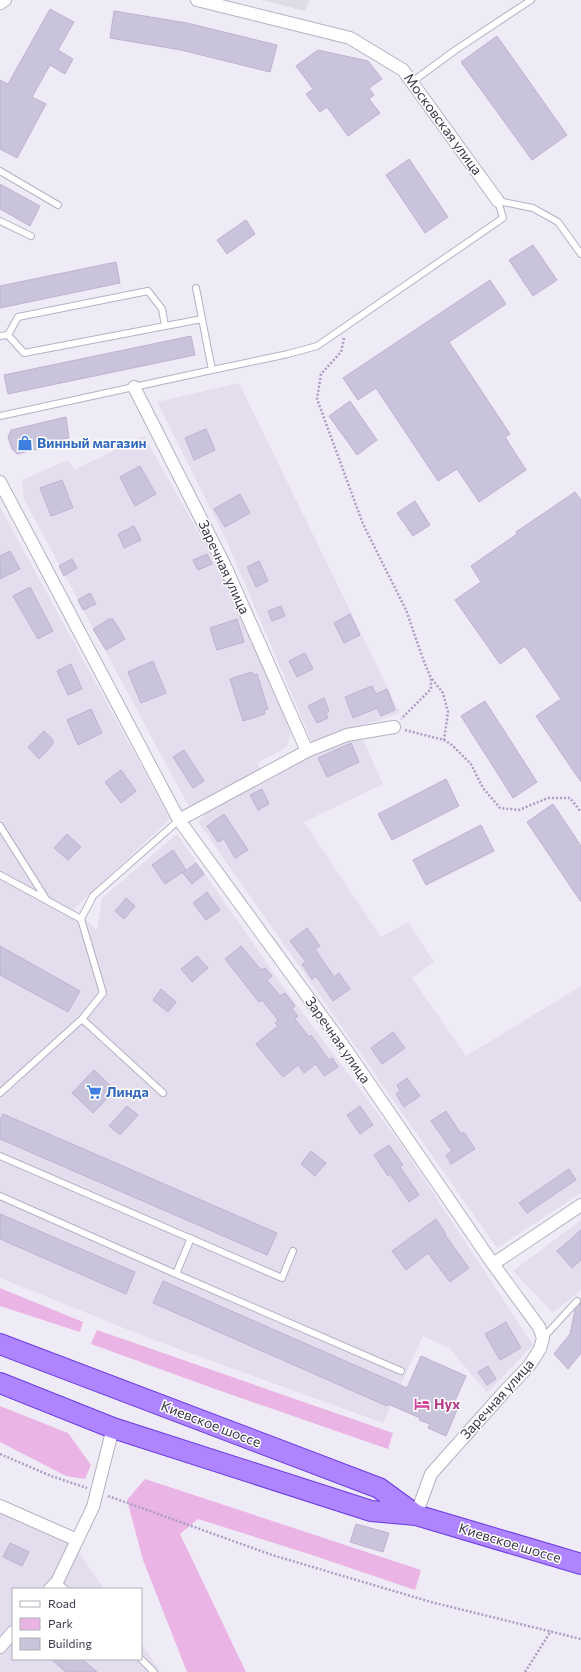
<svg xmlns="http://www.w3.org/2000/svg" width="581" height="1672" font-family="Commissioner,sans-serif">
<style>
.residential{fill:#e3ddee}
.industrial{fill:#dedce5}
.green{fill:#eab4e4}
.building{fill:#c9c3db;stroke:#bcb3d2}
.lines{fill:none;stroke-linecap:round;stroke-linejoin:round}
.service-casing{stroke:#b6b0c4;stroke-width:8}
.minor-casing{stroke:#b6b0c4;stroke-width:14}
.trunk-casing{stroke:#6a3be0;stroke-width:22}
.path{stroke:#a99ec3;stroke-width:2.5;stroke-dasharray:2 2;stroke-linecap:butt}
.service{stroke:#fff;stroke-width:6}
.minor{stroke:#fff;stroke-width:12}
.trunk{stroke:#ae84ff;stroke-width:20}
.labels{text-anchor:middle;stroke-width:3;stroke-linejoin:round;paint-order:stroke}
.street-label{font-size:14px;fill:#3d384a;stroke:#fff}
.shop-label{font-size:14px;font-weight:bold;fill:#366cbe;stroke:#fff;text-anchor:start}
.hotel-label{font-size:14px;font-weight:bold;fill:#b23c85;stroke:#fff;text-anchor:start}
</style>
<rect width="100%" height="100%" fill="#efebf6"/>
<path class="residential" d="M239,383L400,713L312,742L228,544L157,402Z
M144,436L219,569L291,730L287,747L257,763L261,771L190,809L24,499L22,480L68,460L74,470Z
M0,507L170,819L74,909L97,930L102,898L177,834L290,996L403,1147L533,1345L487,1393L450,1349L423,1336L383,1423L151,1339L0,1278Z
M362,737L383,784L304,822L381,937L408,922L434,962L412,978L466,1056L581,986V1193L497,1248L198,822L213,806L308,756Z
M581,1220V1290L553,1313L513,1271Z
M0,1499L64,1530L104,1589H13V1659H141V1643L161,1672H0Z"/>
<path class="industrial" d="M262,0H310L305,11Z"/>
<path class="green" d="M0,1288L83,1322L80,1332L0,1306Z
M97,1330L393,1433L388,1449L218,1390L91,1344Z
M0,1406L68,1433L91,1465L85,1479L66,1476L0,1442Z
M145,1479L421,1570L415,1590L309,1554L198,1519L180,1534L246,1672H187L143,1560L127,1500Z"/>
<path class="building" d="M50,9L74,22L58,50L73,59L65,74L50,65L32,97L46,104L17,158L0,149V80L8,84Z
M114,11L187,23L277,45L270,72L181,50L110,38Z
M497,36L567,135L532,160L461,62Z
M318,50L368,61L382,79L369,88L374,95L369,99L380,113L348,136L327,107L320,112L306,94L313,89L296,66Z
M409,159L448,217L425,233L386,175Z
M0,184L40,206L30,226L0,209Z
M246,220L255,234L227,254L217,240Z
M533,245L557,280L533,296L509,260Z
M116,262L120,283L0,308V286Z
M490,280L506,304L449,342L510,434L505,437L526,470L479,502L457,469L438,481L376,388L358,400L343,378Z
M191,336L195,355L8,394L4,375Z
M350,401L377,440L357,455L329,416Z
M66,417L69,438L41,443L42,448L17,454L12,449L8,437L11,430Z
M206,429L215,450L194,460L185,438Z
M140,466L156,494L135,506L120,477Z
M62,480L73,508L51,516L40,488Z
M575,492L581,500V782L536,716L561,699L525,646L500,664L455,600L481,582L471,566L517,534L516,532Z
M240,494L250,513L225,527L214,509Z
M415,501L430,525L413,536L397,513Z
M134,526L141,540L124,548L118,534Z
M10,551L20,569L0,579V556Z
M207,554L212,564L198,570L193,560Z
M72,559L77,568L64,576L59,566Z
M259,561L268,581L256,587L247,567Z
M30,587L53,631L38,639L13,596Z
M90,593L96,604L83,610L78,600Z
M281,606L285,616L272,621L268,611Z
M350,614L360,635L344,643L334,623Z
M109,619H113L125,639L106,650L93,629Z
M237,619L244,642L217,650L210,628Z
M305,653L313,669L297,677L289,661Z
M153,661L166,693L141,703L128,672Z
M71,664L82,689L68,695L57,671Z
M252,672L253,675L257,674L268,709L264,710L265,714L243,721L230,679Z
M372,686L376,694L387,689L395,710L381,716L377,708L353,718L345,697Z
M324,698L329,711L326,713L328,718L317,723L308,706Z
M485,701L537,782L513,798L461,716Z
M91,709L102,733L78,745L67,720Z
M44,731L53,740V744L39,759L28,747Z
M351,743L359,762L327,777L318,758Z
M184,750L204,781L193,788L173,757Z
M121,770L136,791L121,803L105,782Z
M446,779L459,806L392,840L378,814Z
M262,789L269,804L258,810L250,795Z
M553,804L581,846V902L527,822Z
M224,814L248,850L235,858L224,839L218,842L207,826Z
M481,825L494,851L426,885L413,860Z
M67,834L81,847L68,860L54,848Z
M173,850L186,870L165,884L152,865Z
M196,863L204,874L192,884L183,873Z
M207,892L220,910L206,920L193,903Z
M126,898L135,906L124,919L115,911Z
M307,928L320,946L315,949L334,977L339,973L350,989L333,1001L316,976L312,979L302,964L306,962L290,941Z
M0,946L80,991L68,1012L0,975Z
M241,946L261,970L265,968L272,976L267,980L280,996L285,993L295,1006L292,1009L298,1016L295,1019L309,1037L311,1035L329,1060L332,1058L338,1067L324,1076L316,1064L304,1073L298,1065L283,1077L256,1044L278,1026L275,1023L278,1020L262,1000L259,1002L225,959Z
M197,956L208,968L192,982L181,969Z
M161,989L176,1002L168,1012L153,1000Z
M393,1032L405,1048L382,1064L371,1048Z
M94,1070L115,1090L93,1113L72,1093Z
M407,1078L420,1096L404,1107L396,1094L400,1091L397,1085Z
M127,1106L138,1115L120,1135L109,1126Z
M360,1106L373,1125L360,1134L347,1115Z
M446,1111L461,1134L464,1132L475,1149L451,1164L446,1155L452,1151L431,1121Z
M3,1114L277,1233L267,1255L0,1139V1120Z
M389,1145L403,1165L400,1167L419,1195L409,1202L390,1174L388,1176L374,1155Z
M311,1151L326,1163L315,1176L301,1164Z
M569,1169L576,1180L527,1213L519,1203Z
M0,1214L135,1272L126,1294L0,1239Z
M436,1219L446,1234L445,1235L469,1268L450,1282L428,1253L406,1270L392,1251Z
M581,1230V1260L572,1268L557,1251Z
M163,1281L407,1388L421,1356L466,1376L454,1403L459,1405L446,1436L428,1428L430,1424L419,1420L420,1418L388,1404L387,1406L153,1303Z
M581,1303V1353L568,1369L554,1354L570,1334L575,1310Z
M506,1322L521,1348L500,1360L485,1334Z
M488,1366L496,1379L487,1385L478,1372Z
M356,1524L389,1533L383,1552L350,1542Z
M10,1543L29,1552L22,1566L3,1557Z
M51,1659H82L97,1672H66Z"/>
<g class="lines">
<defs>
<path id="service" d="M412,82L454,51L531,0
M0,171L58,205
M0,221L31,236
M8,335L18,317L148,291L162,309L165,326
M0,336L8,335L24,353L202,319
M212,370L288,354L317,346L503,218L498,201L533,208L558,222L581,254
M0,416L212,370L196,288
M0,826L46,899
M0,875L81,919
M82,1019L163,1093
M0,1093L82,1019L103,993L81,919L93,896L179,820
M0,1156L282,1278L293,1251
M0,1196L176,1274L401,1371
M176,1274L191,1238
M543,1338L577,1301
M57,1582L65,1589
M141,1659L154,1672"/>
<path id="minor" d="M197,0L350,38L403,70L498,201
M0,3L5,0
M134,387L225,566L307,751
M0,482L179,820L340,1041L493,1264L539,1327L543,1338L540,1349L529,1366L505,1391L431,1474L416,1515
M179,820L307,751L347,735L394,727
M493,1264L581,1205
M0,1506L77,1540
M50,1589L57,1582L93,1507L113,1428
M0,1647L13,1632"/>
<path id="trunk" d="M0,1344L379,1488L416,1515
M0,1383L113,1428L371,1511L416,1515L581,1564"/>
</defs>
<use href="#service" class="service-casing"/>
<use href="#minor" class="minor-casing"/>
<use href="#trunk" class="trunk-casing"/>
<path class="path" d="M344,338L341,352L321,374L317,399L363,524L406,610L423,659L431,678V689L401,719
M432,679L443,693L448,712L444,740
M405,730L444,740L452,745L471,764L483,788L500,808L519,810L548,798H570L581,812
M0,1454L51,1476L87,1488
M108,1496L272,1555L431,1602L581,1639
M525,1672L551,1631"/>
<use href="#service" class="service"/>
<use href="#minor" class="minor"/>
<use href="#trunk" class="trunk"/>
</g>
<defs>
<symbol id="shop-bare" viewBox="-9 -9 18 18"><path d="M-5-2.5h2.3a2.7 3.5 0 0 1 5.4 0H5L5.5 6h-11ZM-1.5-2.5h3a1.5 2.3 0 0 0-3 0Z" fill="#3f7fe0" stroke="#fff" stroke-width="2.5" paint-order="stroke"/></symbol>
<symbol id="supermarket-bare" viewBox="-9 -9 18 18"><path d="M-6-5.5h2.5l.6 2H6L4.5 2H-2.5L-4.4-4H-6ZM-1.5 3.2a1.3 1.3 0 1 0 .1 0ZM3 3.2a1.3 1.3 0 1 0 .1 0Z" fill="#3f7fe0" stroke="#fff" stroke-width="2.5" paint-order="stroke"/></symbol>
<symbol id="hotel-bare" viewBox="-9 -9 18 18"><path d="M-6-4.5h1.5V1H6V5H4.5V3h-9V5H-6ZM-4 0a1.8 1.8 0 1 1 3.6 0ZM.5 0V-2.5h3Q6-2.5 6 0Z" fill="#d1479c" stroke="#fff" stroke-width="2.5" paint-order="stroke"/></symbol>
</defs>
<g fill-rule="evenodd">
<use href="#shop-bare" x="14" y="432" width="22" height="22"/>
<use href="#supermarket-bare" x="83" y="1081" width="22" height="22"/>
<use href="#hotel-bare" x="411" y="1393" width="22" height="22"/>
</g>
<g class="labels">
<g class="street-label">
<text transform="translate(443 124) rotate(54)" y="5">Московская улица</text>
<text transform="translate(224 567) rotate(65)" y="5">Заречная улица</text>
<text transform="translate(338 1040) rotate(55)" y="5">Заречная улица</text>
<text transform="translate(497 1399) rotate(-48)" y="5">Заречная улица</text>
<text transform="translate(211 1424) rotate(21)" y="5">Киевское шоссе</text>
<text transform="translate(510 1543) rotate(17)" y="5">Киевское шоссе</text>
</g>
<g class="shop-label">
<text x="37" y="448">Винный магазин</text>
<text x="106" y="1097">Линда</text>
</g>
<g class="hotel-label">
<text x="434" y="1409">Нух</text>
</g>
</g>
<rect x="12" y="1588" width="130" height="72" fill="#ffffff" stroke="#b1afb7"/>
<rect x="20" y="1601" width="20" height="6" fill="#ffffff" stroke="#b1afb7"/>
<text x="48" y="1608" font-size="12" fill="#3d384a">Road</text>
<rect x="20" y="1618" width="20" height="12" fill="#eab4e4" stroke="#b1afb7"/>
<text x="48" y="1628" font-size="12" fill="#3d384a">Park</text>
<rect x="20" y="1638" width="20" height="12" fill="#c9c3db" stroke="#b1afb7"/>
<text x="48" y="1648" font-size="12" fill="#3d384a">Building</text>
</svg>
